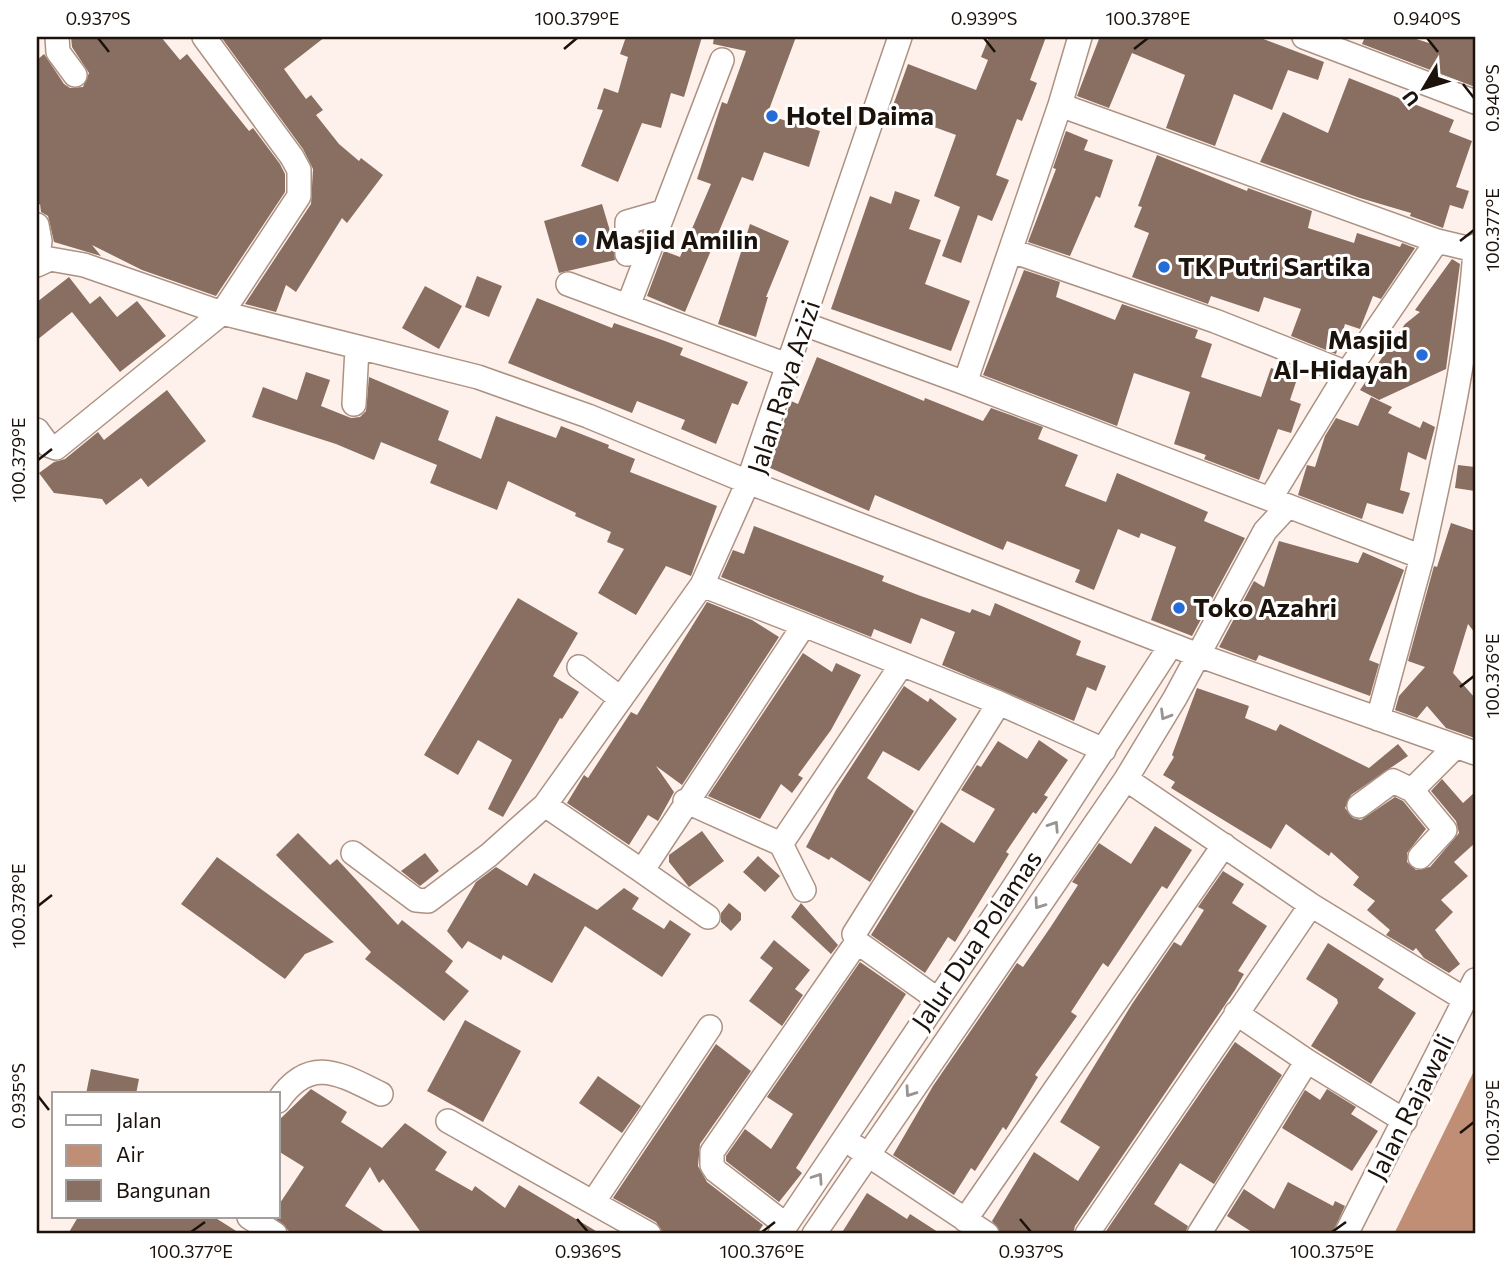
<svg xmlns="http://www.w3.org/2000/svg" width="1512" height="1271" font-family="Commissioner,sans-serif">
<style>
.water{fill:#bf8e74}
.building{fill:#896f61}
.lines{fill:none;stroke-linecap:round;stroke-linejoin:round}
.minor-casing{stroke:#ad9283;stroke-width:26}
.minor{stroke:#fff;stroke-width:23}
.oneway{stroke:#999492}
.ticks{fill:none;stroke:#1c120c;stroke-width:2.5}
.poi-dot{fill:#246dd9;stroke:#fff;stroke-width:2.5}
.labels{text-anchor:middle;stroke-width:6;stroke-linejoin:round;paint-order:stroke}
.poi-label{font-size:26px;font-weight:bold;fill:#1c120c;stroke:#fff;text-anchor:start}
.street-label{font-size:26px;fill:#1c120c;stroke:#fff}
.neatline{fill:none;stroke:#1c120c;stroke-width:2.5}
.ticks-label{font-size:18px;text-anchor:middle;fill:#1c120c}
</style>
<rect width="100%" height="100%" fill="#fef1eb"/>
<path class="water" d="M1475,1069V1234H1394Z"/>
<path class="building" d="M71,37H161L180,60L187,54L249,131L253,128L280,164L285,174V192L216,296L142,270L92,245L101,256L54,242L48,216L41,212L40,204L37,206V60L44,54L64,84L70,88L83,87L89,73L72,47Z
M221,37H325L284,69L306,99L311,95L323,110L316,115L339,144L359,161L361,158L383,175L347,223L342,218L296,292L286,285L276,312L245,304L311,204L313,169L303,149Z
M626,37H702L684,97L671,93L661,128L642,123L618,182L581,166L603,110L597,109L604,88L618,93L628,57L620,54Z
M714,37H796L767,115L820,131L809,167L764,152L753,181L742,177L685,312L647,296L664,251L680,257L711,184L697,179L722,102L727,104L746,51L713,44Z
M989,37H1046L1030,80L1037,83L1022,121L1017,119L996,175L1009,180L992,221L978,215L961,263L942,256L960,207L934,196L956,135L891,111L908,64L976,90L988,60L981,57Z
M1094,37H1258L1324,62L1318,80L1288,70L1272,110L1234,94L1215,146L1166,128L1185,75L1132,53L1109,108L1077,96L1099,39Z
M1365,37H1410L1429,43L1431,37H1475V87L1362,44Z
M1349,78L1454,120L1449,132L1472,141L1456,187L1469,191L1463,209L1450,205L1443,228L1410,216L1411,213L1360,198L1260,162L1283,112L1328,133Z
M1066,131L1088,140L1084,150L1113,160L1100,198L1096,196L1070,256L1028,242L1056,169L1053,168Z
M1157,155L1247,191L1248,188L1312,211L1308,228L1354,243L1357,233L1400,247L1402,243L1415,248L1381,299L1373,296L1360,329L1345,324L1336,354L1291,336L1301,309L1264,297L1259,312L1211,296L1208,304L1132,277L1149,233L1134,227L1142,207L1138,206Z
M895,191L920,200L909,229L941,240L925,284L970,301L951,351L831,309L870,196L891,204Z
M602,204L613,241L615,260L559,273L544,221Z
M750,224L789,241L766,297H768L756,337L718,324Z
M1452,259L1460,264L1446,369L1379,400L1360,390L1405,324L1420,312L1415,310Z
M1024,270L1060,282L1056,297L1115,320L1122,304L1198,330L1195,338L1212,344L1201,377L1261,397L1271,368L1280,371L1283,363L1300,370L1290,400L1301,404L1291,433L1278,429L1259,480L1204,459L1206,455L1174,444L1190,392L1134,373L1117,426L983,375Z
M477,276L502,286L489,317L465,307Z
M69,277L90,304L100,296L117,317L137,301L166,336L120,372L72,312L37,340V302Z
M425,286L462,306L439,349L402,328Z
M537,298L612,328L614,323L665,341L683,348L680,355L748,382L738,405L732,403L716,444L681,429L685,420L637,401L632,413L508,363Z
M817,357L924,401L925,398L983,421L991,408L1043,427L1038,439L1078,455L1065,486L1106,502L1117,473L1208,512L1204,521L1245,538L1192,636L1151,620L1176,547L1141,533L1139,538L1118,529L1094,590L1075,582L1080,570L1007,541L1003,550L875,495L869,511L768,467L791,401L798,404Z
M306,372L330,380L321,406L351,418L360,417L366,411L369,377L449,411L438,440L481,459L496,416L556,438L561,426L609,445L608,448L635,459L630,472L717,506L691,576L666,566L636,615L598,593L624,549L607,542L611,532L575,516L576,513L508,481L497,510L430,483L437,465L381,442L374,460L336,444L252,417L263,387L297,400Z
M167,390L206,441L148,487L141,478L106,505L102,499L54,493L39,473L54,462L65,459L98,432L104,440Z
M1371,397L1392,407L1388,413L1420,428L1423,421L1435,427L1426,460L1408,452L1400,490L1410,493L1403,514L1367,503L1362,519L1298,495L1307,465L1315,467L1325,436L1336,418L1358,426Z
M1458,465L1475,467V491L1455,488Z
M1451,523L1475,531V633L1468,624L1453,673L1475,698V738L1446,728L1427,706L1417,718L1395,710L1399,696L1425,667L1408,661L1434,566L1437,567Z
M754,526L884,576L882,581L918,595L970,613L972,609L990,616L995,603L1081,641L1076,655L1106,666L1096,691L1087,687L1074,721L942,665L955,632L921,618L911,644L874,629L871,637L721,577L733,550L744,554Z
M1279,541L1358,563L1363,552L1404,570L1369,660L1379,664L1370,696L1259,655L1256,661L1219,647L1254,581L1264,587Z
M518,598L578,633L553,676L579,692L562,719L560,718L503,817L488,809L512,760L478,740L458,775L424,755Z
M707,602L752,620L779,637L682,785L656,766L674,792L658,821L648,815L629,845L567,803L584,775L588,778L631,712L637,715Z
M803,653L832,672L836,663L861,675L831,730L798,775L803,778L792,793L781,784L760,819L708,796Z
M904,686L928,702L930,698L957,719L919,771L883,751L867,778L914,811L870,882L831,857L829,860L806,847L836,790Z
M1197,688L1249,706L1245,718L1276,731L1280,724L1369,768L1398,744L1408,756L1351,795L1345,808L1353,818L1361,820L1395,797L1403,801L1426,829L1407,853V862L1416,870L1430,867L1459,833L1456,821L1431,791L1442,779L1463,803L1475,792V843L1454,862L1468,876L1441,900L1453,912L1435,930L1460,964L1449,973L1424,958L1416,948L1413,951L1386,935L1390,930L1367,910L1375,901L1353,885L1359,877L1331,852L1329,856L1286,824L1271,849L1171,788L1175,782L1163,775L1174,757L1172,755Z
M1039,740L1068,760L1044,795L1048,797L1036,814L1033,812L1006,852L1009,854L955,942L948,937L925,973L871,935L941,822L974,843L995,809L961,790L977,765L981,767L998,741L1027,759Z
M1155,826L1192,850L1167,889L1162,886L1108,967L1103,963L1071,1012L1077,1016L1035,1075L1038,1077L1006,1130L1003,1127L975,1171L971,1168L954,1195L893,1155L933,1086L1017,963L1023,967L1050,928L1078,885L1072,882L1099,843L1131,864Z
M702,831L724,861L689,887L669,862V855Z
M298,833L330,865L337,859L398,925L402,920L453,961L445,972L469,991L444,1021L365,959L371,952L276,855Z
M425,853L439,871L420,886L401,871Z
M758,856L780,876L765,892L743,872Z
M217,857L334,942L305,954L285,979L181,904Z
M496,867L527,886L534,873L597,910L624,888L639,898L632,909L664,929L670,920L691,934L662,977L585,926L552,983L503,955L501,960L468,941L462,949L447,931L476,882Z
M1223,871L1244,884L1232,903L1267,926L1238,971L1244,974L1235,990L1075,1226L1073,1234H1001L992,1221L1034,1152L1078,1181L1100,1147L1060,1122L1132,1004L1174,942L1181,946L1204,910L1198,907Z
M729,903L741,913V920L731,931L721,922V913Z
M801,903L838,945L831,954L791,917Z
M774,940L810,970L795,989L803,995L782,1026L749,1001L773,968L760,958Z
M1328,943L1384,979L1378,988L1416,1013L1371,1084L1311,1046L1338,1003L1337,999L1306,979Z
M860,962L906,994L796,1168L802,1173L779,1202L726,1161V1156L745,1129L771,1149L793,1114L767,1097Z
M465,1020L521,1051L483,1122L427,1091Z
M1235,1042L1282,1075L1214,1184L1180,1163L1154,1204L1188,1226L1185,1234H1104Z
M716,1044L751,1071L700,1144L698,1166L707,1182L763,1225L757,1234H664L656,1222L613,1198Z
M91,1069L139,1079L136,1094H86Z
M598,1076L641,1106L622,1133L579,1103Z
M311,1089L347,1112L341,1122L382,1148L405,1123L447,1152L435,1170L472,1191L475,1186L505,1208L519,1185L601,1234H422L383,1179L379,1183L370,1167L345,1206L388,1234H292L274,1217H278V1206L304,1167L278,1151V1121Z
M1327,1089L1356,1107L1351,1114L1378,1131L1352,1171L1282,1128L1305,1090L1320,1100Z
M1288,1182L1333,1206L1335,1201L1345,1206L1332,1234H1255L1227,1216L1244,1189L1274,1209Z
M867,1193L907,1219L910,1214L941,1234H841Z
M78,1217H214L241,1234H68Z"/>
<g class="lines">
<defs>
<path id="minor" d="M57,37L58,52L75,75
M900,37L748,482L1198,655L1475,753
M1080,37L1060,105L1437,241L1475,250V246
M1304,37L1475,102
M1060,105L965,383L1422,557C1444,455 1468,355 1475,250
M37,225L40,241L37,265
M1012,251L1215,321L1347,373
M627,254V222L662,212
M37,265L50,259L84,265L222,313L478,377L588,416L748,482L702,585L545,805L489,855L428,901L416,900L353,853
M568,284L787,365
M628,306L722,60
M804,324L965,383
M354,404L357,349
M37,430L48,445L56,448L222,313L299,196V170L292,157L204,37
M1270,499L1347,373L1437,241
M804,625L999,703L1104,750
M579,667L620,698
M1378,719L1422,557
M685,801L781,844L804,890
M545,805L642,871L804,625L702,585
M1359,806L1393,781L1412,790
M781,844L902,664
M1420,857L1445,830L1412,790L1455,747
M642,871L708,917
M1311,905L1466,1000
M937,999L857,942L854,934L999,703
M1307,1061L1405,1121
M278,1101C310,1054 340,1074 381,1094
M448,1121L649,1234
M856,1147L987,1234
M594,1201L710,1027
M249,1217L275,1234
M965,1220L1224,845
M786,1225L716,1171L712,1165V1152L857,942
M780,1234L1012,890L1171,645
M814,1234L1126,779L1175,698L1265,531L1288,506
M1087,1234L1311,905L1126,779
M1199,1234L1307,1061L1236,1013
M1346,1234L1475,980"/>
</defs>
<use href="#minor" class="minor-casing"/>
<use href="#minor" class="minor"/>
</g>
<defs><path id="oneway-chevron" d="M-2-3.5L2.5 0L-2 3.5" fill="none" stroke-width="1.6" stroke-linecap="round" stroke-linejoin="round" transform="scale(1.75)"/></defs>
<g class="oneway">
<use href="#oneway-chevron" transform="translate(1165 715) rotate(121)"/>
<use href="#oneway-chevron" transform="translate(1054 826) rotate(-57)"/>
<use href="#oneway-chevron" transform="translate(1039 904) rotate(125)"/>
<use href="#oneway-chevron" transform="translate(910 1092) rotate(125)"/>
<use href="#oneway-chevron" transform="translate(818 1178) rotate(-56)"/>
</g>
<path class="ticks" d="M98,38L109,52M984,38L995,52M1427,38L1438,52M564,49L577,38M1134,49L1148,38M1463,84L1474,98M1460,241L1474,230M38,460L52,449M1460,687L1474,676M38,906L52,895M38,1096L49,1110M1460,1133L1474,1122M577,1219L588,1232M1020,1219L1031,1232M191,1232L205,1222M762,1232L775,1222M1332,1232L1346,1222"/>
<g class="poi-dot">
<circle cx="772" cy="116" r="7"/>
<circle cx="581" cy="240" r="7"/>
<circle cx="1164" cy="267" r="7"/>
<circle cx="1422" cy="355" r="7"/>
<circle cx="1179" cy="608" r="7"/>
</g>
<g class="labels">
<g class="poi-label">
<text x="786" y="125">Hotel Daima</text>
<text x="595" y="249">Masjid Amilin</text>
<text x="1178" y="276">TK Putri Sartika</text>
<text x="1408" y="349" text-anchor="end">Masjid<tspan x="1408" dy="30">Al-Hidayah</tspan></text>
<text x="1193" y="617">Toko Azahri</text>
</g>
<g class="street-label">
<text transform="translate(784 387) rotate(-72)" y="9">Jalan Raya Azizi</text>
<text transform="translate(977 940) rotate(-56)" y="9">Jalur Dua Polamas</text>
<text transform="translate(1411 1107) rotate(-63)" y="9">Jalan Rajawali</text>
</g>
</g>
<rect width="1512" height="1271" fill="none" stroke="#ffffff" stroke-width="77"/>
<rect x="52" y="1092" width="228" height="126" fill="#ffffff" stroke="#a4a09e" stroke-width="2"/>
<rect x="66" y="1115" width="35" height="10" fill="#ffffff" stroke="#a4a09e" stroke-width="2"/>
<text x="116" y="1128" font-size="21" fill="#1c120c">Jalan</text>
<rect x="66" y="1145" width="35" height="21" fill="#bf8e74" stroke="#a4a09e" stroke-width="2"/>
<text x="116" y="1162" font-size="21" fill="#1c120c">Air</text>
<rect x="66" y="1180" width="35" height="21" fill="#896f61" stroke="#a4a09e" stroke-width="2"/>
<text x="116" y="1198" font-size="21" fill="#1c120c">Bangunan</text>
<g transform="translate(1424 88) rotate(232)" stroke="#ffffff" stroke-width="5" paint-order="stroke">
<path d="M0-5L12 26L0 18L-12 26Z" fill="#1c120c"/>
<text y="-10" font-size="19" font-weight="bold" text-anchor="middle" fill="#1c120c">U</text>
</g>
<rect x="38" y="38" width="1436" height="1194" class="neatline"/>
<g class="ticks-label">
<text x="98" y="25">0.937°S</text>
<text x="577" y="25">100.379°E</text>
<text x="984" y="25">0.939°S</text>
<text x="1148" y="25">100.378°E</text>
<text x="1427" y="25">0.940°S</text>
<text transform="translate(1493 98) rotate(-90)" y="6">0.940°S</text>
<text transform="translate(1493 230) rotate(-90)" y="6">100.377°E</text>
<text transform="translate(19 460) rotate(-90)" y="6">100.379°E</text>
<text transform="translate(1493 676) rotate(-90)" y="6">100.376°E</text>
<text transform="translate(19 906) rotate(-90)" y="6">100.378°E</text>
<text transform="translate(19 1096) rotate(-90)" y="6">0.935°S</text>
<text transform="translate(1493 1122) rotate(-90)" y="6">100.375°E</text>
<text x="191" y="1258">100.377°E</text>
<text x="588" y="1258">0.936°S</text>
<text x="762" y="1258">100.376°E</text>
<text x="1031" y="1258">0.937°S</text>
<text x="1332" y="1258">100.375°E</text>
</g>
</svg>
